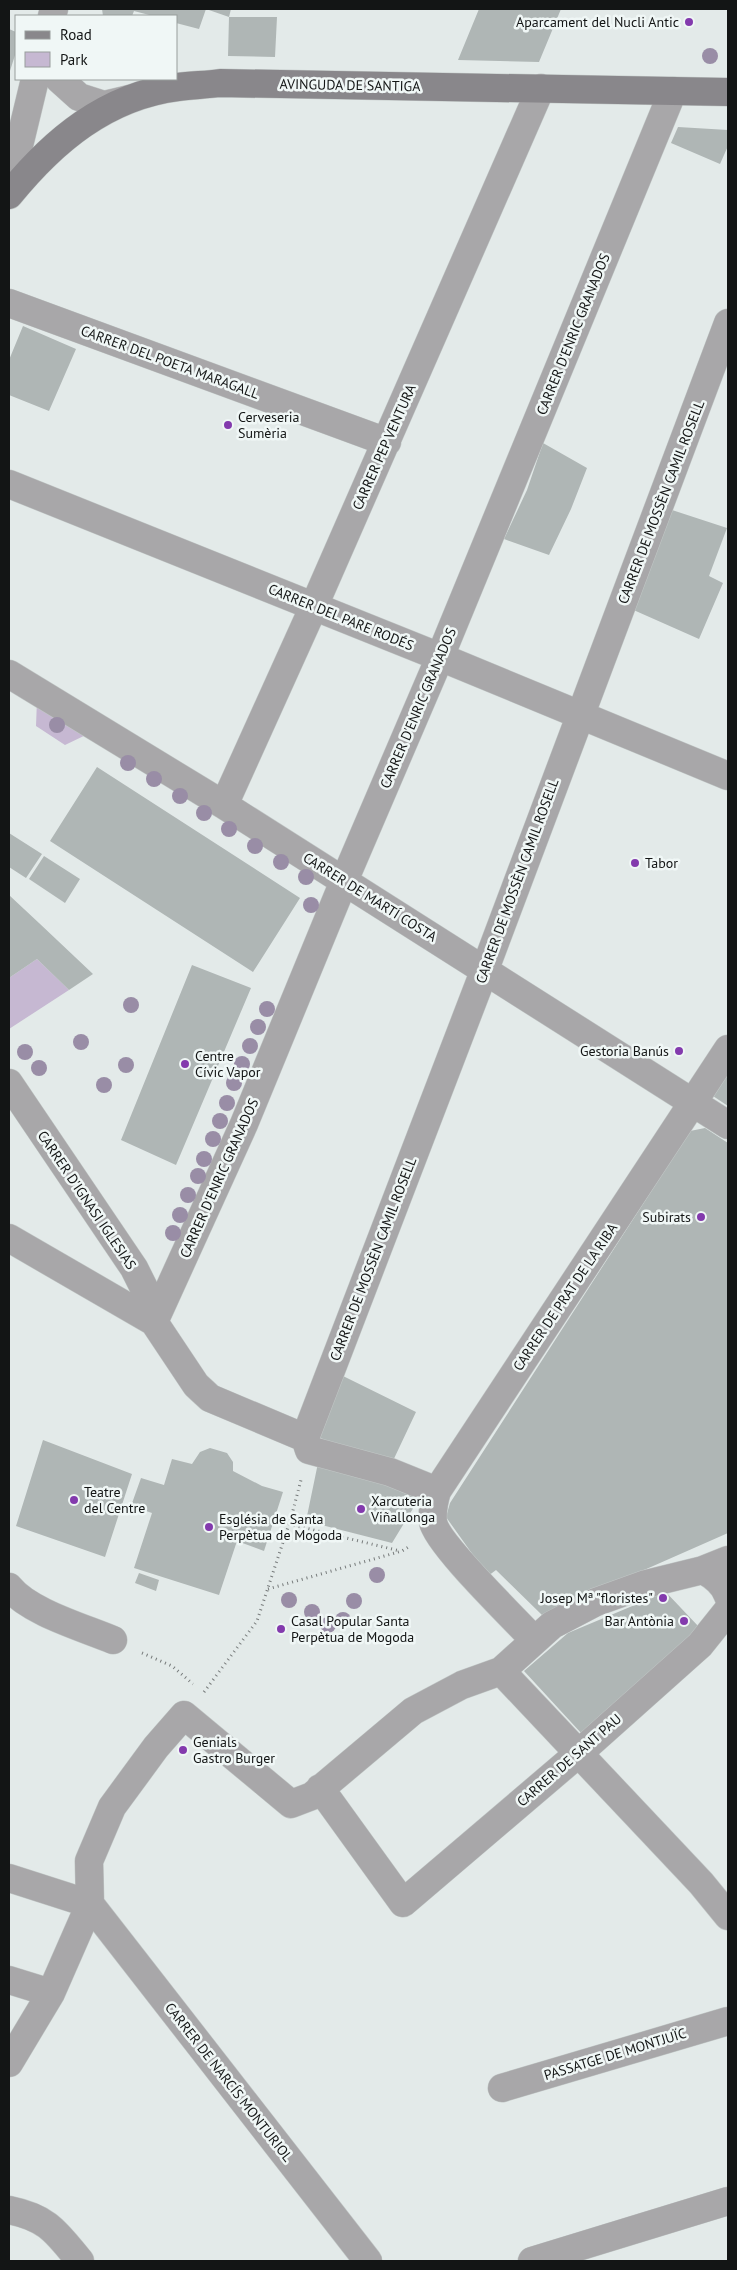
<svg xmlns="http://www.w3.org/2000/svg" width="737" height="2270" font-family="'PT Sans',sans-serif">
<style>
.green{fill:#c6b8d2}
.building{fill:#afb6b5}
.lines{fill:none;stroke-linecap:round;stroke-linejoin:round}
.street-casing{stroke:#c2c8c7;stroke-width:29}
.secondary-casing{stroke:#c2c8c7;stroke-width:29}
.path{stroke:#777b7b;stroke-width:3;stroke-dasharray:1 4;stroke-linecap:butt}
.street{stroke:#a8a7a9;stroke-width:28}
.secondary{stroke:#89878b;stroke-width:28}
.tree{fill:#998da6}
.poi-dot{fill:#833aad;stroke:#f0f7f6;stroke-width:2}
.labels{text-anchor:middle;stroke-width:5;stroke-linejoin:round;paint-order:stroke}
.poi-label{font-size:14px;fill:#131515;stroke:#f0f7f6;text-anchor:start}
.street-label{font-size:14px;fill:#131515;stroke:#f0f7f6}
</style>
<rect width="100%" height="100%" fill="#e3eae9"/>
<path class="green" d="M37,700L90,733L65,745L36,726Z
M37,959L69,990L9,1029V978Z"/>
<path class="building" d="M102,9H206L199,29L176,23V16H153L134,11L132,16H103Z
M206,9H231L229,17Z
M479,9H561L539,62L458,60Z
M229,17H277L275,57L228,56Z
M9,29L16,32V52L9,74Z
M678,127L728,130V146L720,164L671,143Z
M23,326L76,349L49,411L9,395V360Z
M543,443L587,468L571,509L549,555L504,539L527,490Z
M672,510L727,528L709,576L723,583L699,639L629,608Z
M97,767L300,898L253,972L50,841Z
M9,833L42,854L26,878L9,867Z
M44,856L80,879L65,903L29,879Z
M9,895L39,923L93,974L69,990L37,959L9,978Z
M192,965L251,988L176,1165L121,1140Z
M728,1066V1106L710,1094Z
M705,1128L728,1143V1533L542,1615L496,1570L488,1576L446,1517L450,1503L690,1131Z
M343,1376L416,1412L391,1465L320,1438Z
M43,1440L132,1474L105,1557L16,1526Z
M210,1448L227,1453L233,1462V1471L262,1486L283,1492L264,1551L237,1541L219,1595L134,1568L152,1513L131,1506L141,1478L164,1485L172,1459L192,1464L200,1452Z
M318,1463L413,1483L420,1497L392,1543L306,1521Z
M139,1573L159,1580L156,1591L135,1583Z
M662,1588L699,1627L582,1734L524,1671L568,1633L649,1599Z"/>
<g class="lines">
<defs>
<path id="street" d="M52,16L54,9
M59,79L79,97L104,105L129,99
M9,187L35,79
M9,303L387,442
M9,484L440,657L728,776
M9,674L224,805L728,1125
M224,805L314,606L541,88
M9,1083L134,1268L145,1290L154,1322L196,1385L210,1398L305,1438L309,1450L390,1472L437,1491
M9,1238L154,1322
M154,1322L244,1124L344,881L440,657L673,91
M305,1438L485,969L728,323
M703,1570C714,1576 724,1583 728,1596
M9,1587C29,1612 82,1627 113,1640
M534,1640C515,1619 437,1544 433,1522C432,1512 434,1501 437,1491L728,1049
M501,1671L701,1883L728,1916
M320,1788L403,1903L579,1753L700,1645L728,1610
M9,1878L90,1904
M90,1904L368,2261
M9,1980L51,1993
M9,2063L51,1993L90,1904L89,1861L112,1807L156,1747L184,1715L291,1804L312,1796L413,1711L462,1685L501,1671L552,1625L596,1602L646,1584L703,1570L728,1560
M502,2088L728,2021
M9,2210C48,2218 56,2232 80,2261
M532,2261L728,2201"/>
<path id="secondary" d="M9,195C53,141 106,96 178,87C192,85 206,85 220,83L728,92"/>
</defs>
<use href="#street" class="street-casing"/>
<use href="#secondary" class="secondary-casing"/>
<path class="path" d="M289,1524L400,1551
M268,1589L402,1551L410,1546
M142,1653L172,1666L193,1684
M204,1692L257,1621L291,1518L301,1480"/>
<use href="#street" class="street"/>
<use href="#secondary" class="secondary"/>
</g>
<g class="tree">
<circle cx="710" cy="56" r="8"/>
<circle cx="57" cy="725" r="8"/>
<circle cx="128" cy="763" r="8"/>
<circle cx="154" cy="779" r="8"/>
<circle cx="180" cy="796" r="8"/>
<circle cx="204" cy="813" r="8"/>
<circle cx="229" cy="829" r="8"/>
<circle cx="255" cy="846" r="8"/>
<circle cx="281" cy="862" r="8"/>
<circle cx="306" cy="877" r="8"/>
<circle cx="311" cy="905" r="8"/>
<circle cx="131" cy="1005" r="8"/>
<circle cx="267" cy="1009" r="8"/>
<circle cx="258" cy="1027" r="8"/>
<circle cx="81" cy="1042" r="8"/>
<circle cx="250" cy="1046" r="8"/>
<circle cx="25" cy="1052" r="8"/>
<circle cx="242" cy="1064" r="8"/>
<circle cx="126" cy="1065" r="8"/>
<circle cx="39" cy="1068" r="8"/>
<circle cx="234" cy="1083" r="8"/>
<circle cx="104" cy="1085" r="8"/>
<circle cx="227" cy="1103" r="8"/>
<circle cx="220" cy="1121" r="8"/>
<circle cx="213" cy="1139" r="8"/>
<circle cx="204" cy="1159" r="8"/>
<circle cx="198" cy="1176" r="8"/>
<circle cx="188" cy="1195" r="8"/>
<circle cx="180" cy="1215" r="8"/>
<circle cx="173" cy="1233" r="8"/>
<circle cx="377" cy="1575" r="8"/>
<circle cx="289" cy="1600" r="8"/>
<circle cx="354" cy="1601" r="8"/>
<circle cx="312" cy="1612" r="8"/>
<circle cx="343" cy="1620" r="8"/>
<circle cx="328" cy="1625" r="8"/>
</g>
<g class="poi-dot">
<circle cx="689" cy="22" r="5"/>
<circle cx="228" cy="425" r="5"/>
<circle cx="635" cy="863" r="5"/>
<circle cx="679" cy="1051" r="5"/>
<circle cx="185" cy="1064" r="5"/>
<circle cx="701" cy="1217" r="5"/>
<circle cx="74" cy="1500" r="5"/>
<circle cx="361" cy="1509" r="5"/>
<circle cx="209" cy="1527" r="5"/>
<circle cx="663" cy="1598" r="5"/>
<circle cx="684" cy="1621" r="5"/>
<circle cx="281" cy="1629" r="5"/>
<circle cx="183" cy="1750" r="5"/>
</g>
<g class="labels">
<g class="poi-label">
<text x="679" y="27" text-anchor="end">Aparcament del Nucli Antic</text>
<text x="238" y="422">Cerveseria<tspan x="238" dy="16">Sumèria</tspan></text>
<text x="645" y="868">Tabor</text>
<text x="669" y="1056" text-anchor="end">Gestoria Banús</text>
<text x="195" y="1061">Centre<tspan x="195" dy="16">Cívic Vapor</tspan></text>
<text x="691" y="1222" text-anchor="end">Subirats</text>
<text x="84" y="1497">Teatre<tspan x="84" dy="16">del Centre</tspan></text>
<text x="371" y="1506">Xarcuteria<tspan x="371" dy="16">Viñallonga</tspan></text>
<text x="219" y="1524">Església de Santa<tspan x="219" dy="16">Perpètua de Mogoda</tspan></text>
<text x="653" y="1603" text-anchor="end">Josep Mª "floristes"</text>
<text x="291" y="1626">Casal Popular Santa<tspan x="291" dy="16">Perpètua de Mogoda</tspan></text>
<text x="674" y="1626" text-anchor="end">Bar Antònia</text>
<text x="193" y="1747">Genials<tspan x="193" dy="16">Gastro Burger</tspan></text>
</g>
<g class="street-label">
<text transform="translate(350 85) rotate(1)" y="5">AVINGUDA DE SANTIGA</text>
<text transform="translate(573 334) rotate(-68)" y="5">CARRER D'ENRIC GRANADOS</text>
<text transform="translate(170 362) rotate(20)" y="5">CARRER DEL POETA MARAGALL</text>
<text transform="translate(384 447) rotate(-66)" y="5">CARRER PEP VENTURA</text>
<text transform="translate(661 502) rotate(-69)" y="5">CARRER DE MOSSÈN CAMIL ROSELL</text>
<text transform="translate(341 617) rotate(22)" y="5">CARRER DEL PARE RODÉS</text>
<text transform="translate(418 708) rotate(-67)" y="5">CARRER D'ENRIC GRANADOS</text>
<text transform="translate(517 881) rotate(-70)" y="5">CARRER DE MOSSÈN CAMIL ROSELL</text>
<text transform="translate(370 897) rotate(32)" y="5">CARRER DE MARTÍ COSTA</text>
<text transform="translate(219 1178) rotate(-66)" y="5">CARRER D'ENRIC GRANADOS</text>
<text transform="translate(87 1200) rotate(56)" y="5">CARRER D'IGNASI IGLESIAS</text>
<text transform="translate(373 1259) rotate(-69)" y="5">CARRER DE MOSSÈN CAMIL ROSELL</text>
<text transform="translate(565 1297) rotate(-56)" y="5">CARRER DE PRAT DE LA RIBA</text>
<text transform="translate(569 1760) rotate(-41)" y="5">CARRER DE SANT PAU</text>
<text transform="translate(615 2054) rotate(-17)" y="5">PASSATGE DE MONTJUÏC</text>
<text transform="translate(229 2082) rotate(52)" y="5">CARRER DE NARCÍS MONTURIOL</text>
</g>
</g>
<rect width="737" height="2270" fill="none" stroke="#131515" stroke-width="20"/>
<rect x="15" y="15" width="162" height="65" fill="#f0f7f6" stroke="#989d9c"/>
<rect x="25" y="31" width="25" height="8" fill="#89878b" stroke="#989d9c"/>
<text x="60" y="40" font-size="15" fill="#131515">Road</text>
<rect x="25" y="52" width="25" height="15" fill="#c6b8d2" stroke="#989d9c"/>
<text x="60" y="65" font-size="15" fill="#131515">Park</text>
</svg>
